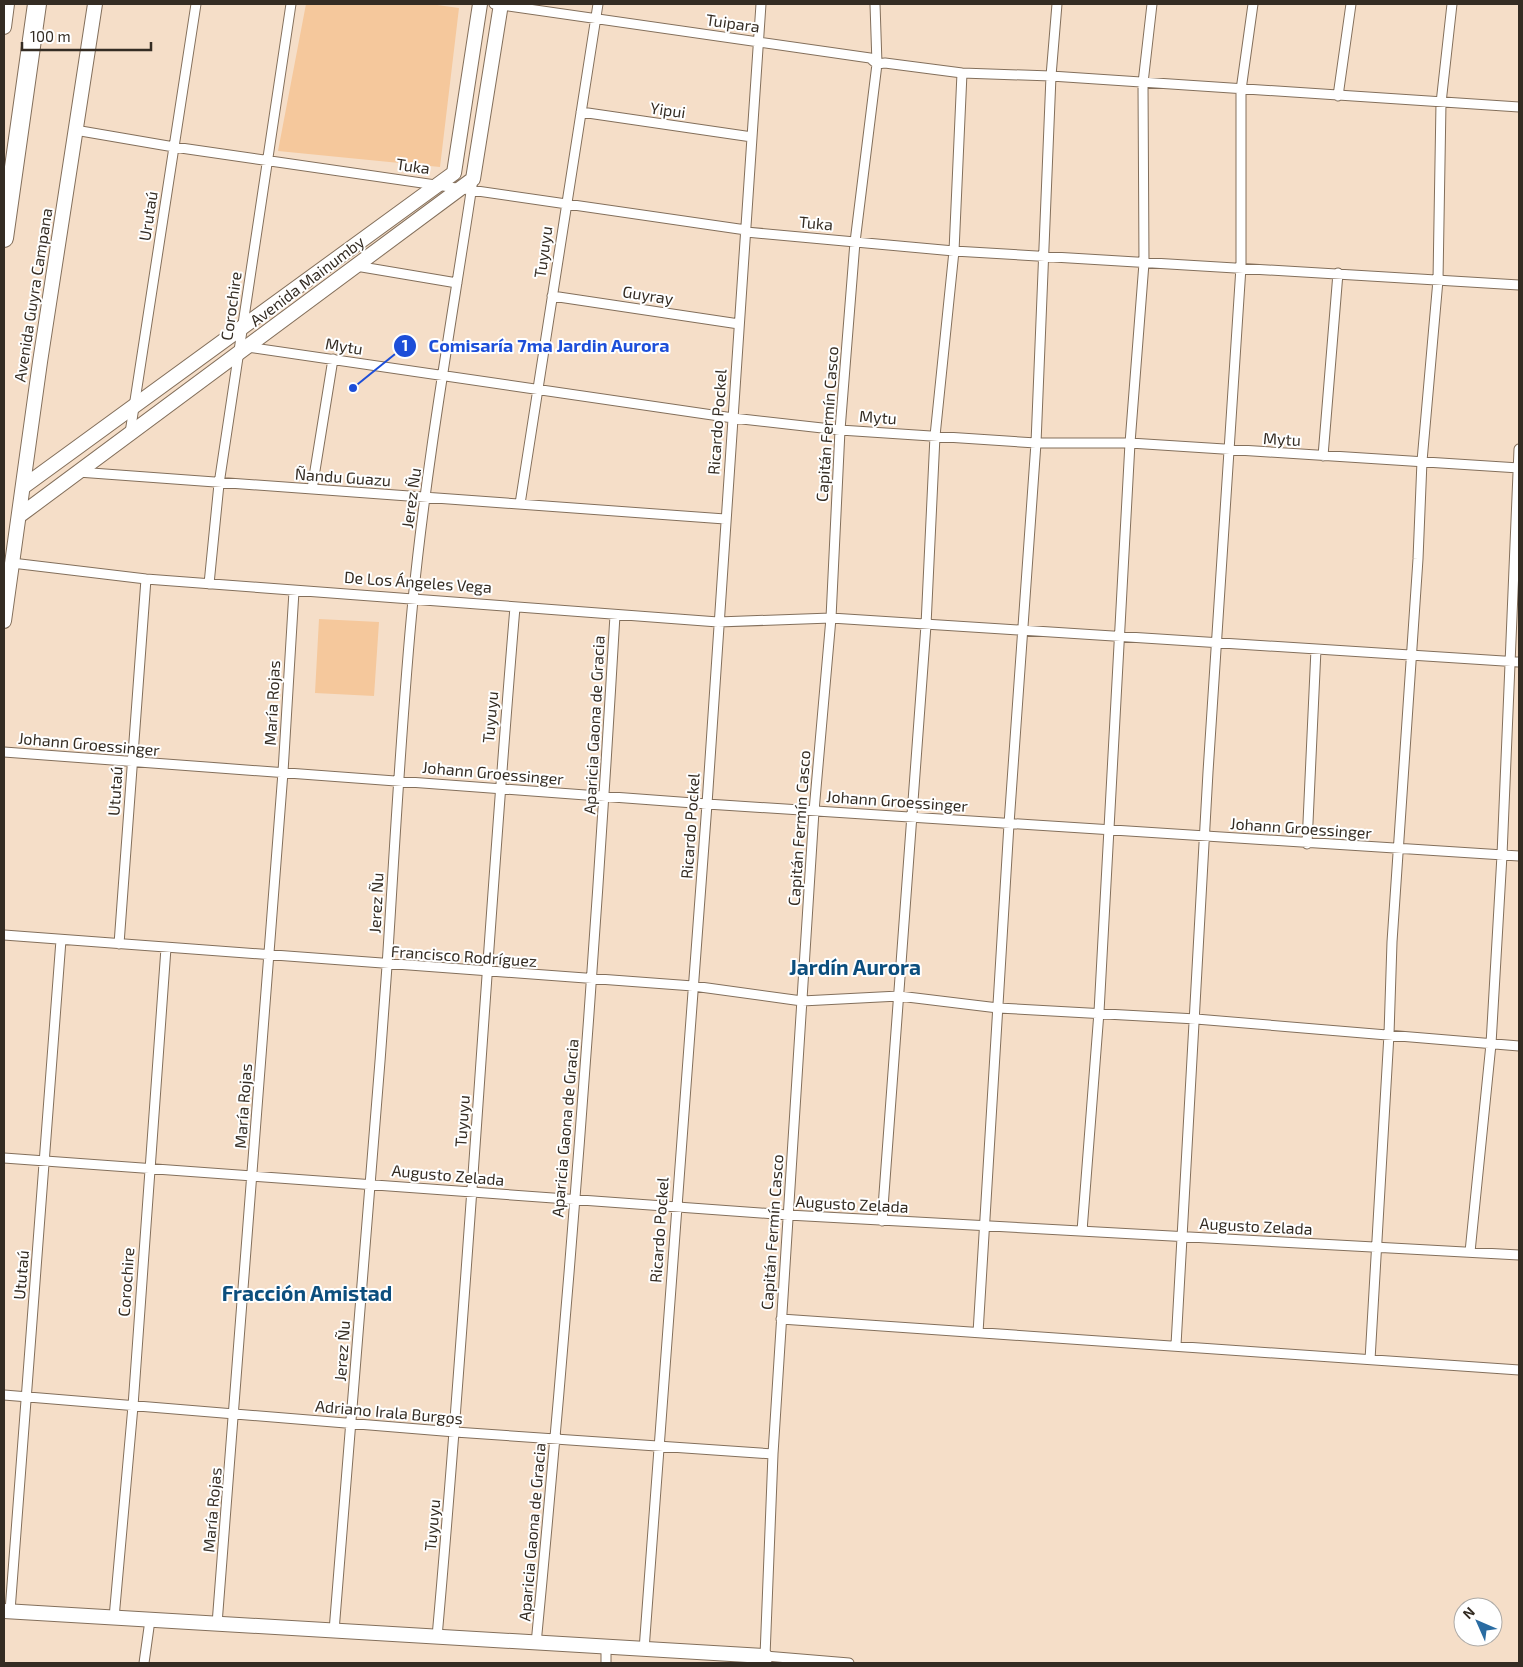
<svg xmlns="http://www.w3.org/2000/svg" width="1523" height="1667" font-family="'Exo 2',sans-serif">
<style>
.green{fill:#f5c89c}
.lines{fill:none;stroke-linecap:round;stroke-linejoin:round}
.street-casing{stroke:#836f5b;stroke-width:11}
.secondary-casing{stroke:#836f5b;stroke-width:16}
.highway-casing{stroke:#836f5b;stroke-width:20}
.street{stroke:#fff;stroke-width:9}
.secondary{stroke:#fff;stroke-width:14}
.highway{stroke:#fff;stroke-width:18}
.labels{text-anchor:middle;stroke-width:4;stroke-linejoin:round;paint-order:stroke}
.street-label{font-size:16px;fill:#342c23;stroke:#fff}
.district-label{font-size:21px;font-weight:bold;fill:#0c4e7d;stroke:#fff}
.leader{fill:none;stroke:#1d4ed8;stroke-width:2}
.callout-dot{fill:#1d4ed8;stroke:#fff;stroke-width:2}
.mark-label{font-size:15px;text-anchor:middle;font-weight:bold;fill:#fff}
.callout-label{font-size:18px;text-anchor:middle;font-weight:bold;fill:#1d4ed8;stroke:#fff;stroke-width:4;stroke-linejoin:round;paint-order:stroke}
</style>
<rect width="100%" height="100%" fill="#f5dec8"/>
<path class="green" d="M306,4H430L459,8L440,167L278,151Z
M319,619L379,622L374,696L315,693Z"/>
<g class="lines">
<defs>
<path id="street" d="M494,4L870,58L877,64L885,63L962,73L1051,76L1519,107
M1338,96L1351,4
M581,112L752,137
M75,130L174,147L746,230
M746,232L954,251L1519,285
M356,266L457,283
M552,296L739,324
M247,347L733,418L840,430L1036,443H1130L1519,468
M130,433L196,4
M1323,456L1338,273
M78,472L725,519
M312,489L333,359
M520,504L598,4
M12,563L146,579L718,622L831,618L1519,662
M209,584L219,484L291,4
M4,752L707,804L1519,856
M1307,844L1316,649
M4,935L693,986L802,1001L899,996L998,1008L1196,1019L1519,1046
M119,944L146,579
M4,1158L788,1215L1519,1255
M882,1221L926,625L935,436L954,251L962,73
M1082,1231L1099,1012L1130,443L1144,263L1143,83L1152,4
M1470,1252L1491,1044L1502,855L1519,449
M781,1319L1519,1370
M978,1333L1009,824L1036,443L1051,76L1057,4
M1176,1345L1208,772L1241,267V90L1253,4
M1370,1360L1389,1034L1392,942L1418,559L1422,461L1438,280L1441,103L1452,4
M4,1395L455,1432L773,1454
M10,1611L61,940
M114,1618L133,1406L166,948
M217,1624L283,772L294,591
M334,1631C353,1410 371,1188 387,966C395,844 401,722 413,600C427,459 452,319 473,179
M437,1637C468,1294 486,950 515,607
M536,1644C569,1301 595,958 615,615
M644,1650L707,804L761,4
M144,1663L150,1620
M606,1663V1648
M849,1663L765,1656L773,1454L814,811L831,618L840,430L855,242L877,64L875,4"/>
<path id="secondary" d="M4,27L7,4
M23,487L454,173L480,4
M19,516L473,179L501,4
M4,621L40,362L95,4
M4,1611L765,1656L764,1663"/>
<path id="highway" d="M4,238L37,4"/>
</defs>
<use href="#street" class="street-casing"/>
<use href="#secondary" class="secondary-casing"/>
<use href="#highway" class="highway-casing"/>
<use href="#street" class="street"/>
<use href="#secondary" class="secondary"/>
<use href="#highway" class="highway"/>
</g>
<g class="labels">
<g class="street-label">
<text transform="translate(733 23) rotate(8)" y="6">Tuipara</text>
<text transform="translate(668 110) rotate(8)" y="6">Yipui</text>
<text transform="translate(413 166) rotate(8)" y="6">Tuka</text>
<text transform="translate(148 216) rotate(-81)" y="6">Urutaú</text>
<text transform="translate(816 223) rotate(5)" y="6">Tuka</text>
<text transform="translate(543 252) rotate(-82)" y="6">Tuyuyu</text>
<text transform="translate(307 281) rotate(-37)" y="6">Avenida Mainumby</text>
<text transform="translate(33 295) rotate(-81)" y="6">Avenida Guyra Campana</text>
<text transform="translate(648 295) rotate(9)" y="6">Guyray</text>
<text transform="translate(231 306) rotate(-82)" y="6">Corochire</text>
<text transform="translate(344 346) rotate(9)" y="6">Mytu</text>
<text transform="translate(878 417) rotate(4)" y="6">Mytu</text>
<text transform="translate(717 422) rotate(-86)" y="6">Ricardo Pockel</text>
<text transform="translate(827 424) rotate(-86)" y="6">Capitán Fermín Casco</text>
<text transform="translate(1282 439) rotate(3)" y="6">Mytu</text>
<text transform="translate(343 477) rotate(4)" y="6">Ñandu Guazu</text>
<text transform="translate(411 498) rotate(-82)" y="6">Jerez Ñu</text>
<text transform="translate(418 582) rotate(4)" y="6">De Los Ángeles Vega</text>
<text transform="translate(272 703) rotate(-87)" y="6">María Rojas</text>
<text transform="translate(490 717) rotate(-85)" y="6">Tuyuyu</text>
<text transform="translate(594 725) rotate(-87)" y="6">Aparicia Gaona de Gracia</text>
<text transform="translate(89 744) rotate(5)" y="6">Johann Groessinger</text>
<text transform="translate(493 773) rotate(5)" y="6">Johann Groessinger</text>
<text transform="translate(115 791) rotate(-86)" y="6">Ututaú</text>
<text transform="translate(897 801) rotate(4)" y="6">Johann Groessinger</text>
<text transform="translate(690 826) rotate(-86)" y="6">Ricardo Pockel</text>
<text transform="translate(799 828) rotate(-86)" y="6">Capitán Fermín Casco</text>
<text transform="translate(1301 828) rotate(4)" y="6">Johann Groessinger</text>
<text transform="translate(376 903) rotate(-87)" y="6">Jerez Ñu</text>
<text transform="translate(464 956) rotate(4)" y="6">Francisco Rodríguez</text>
<text transform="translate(243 1106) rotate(-86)" y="6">María Rojas</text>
<text transform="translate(462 1121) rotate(-86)" y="6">Tuyuyu</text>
<text transform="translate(565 1128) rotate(-85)" y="6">Aparicia Gaona de Gracia</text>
<text transform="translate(448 1175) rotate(5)" y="6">Augusto Zelada</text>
<text transform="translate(852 1204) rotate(3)" y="6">Augusto Zelada</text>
<text transform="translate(1256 1226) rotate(3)" y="6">Augusto Zelada</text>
<text transform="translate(659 1230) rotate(-86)" y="6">Ricardo Pockel</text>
<text transform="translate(772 1232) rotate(-86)" y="6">Capitán Fermín Casco</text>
<text transform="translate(21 1275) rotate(-85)" y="6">Ututaú</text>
<text transform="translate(126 1282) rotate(-86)" y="6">Corochire</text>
<text transform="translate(342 1351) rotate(-86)" y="6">Jerez Ñu</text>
<text transform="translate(389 1412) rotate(5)" y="6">Adriano Irala Burgos</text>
<text transform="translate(212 1510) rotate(-85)" y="6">María Rojas</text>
<text transform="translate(432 1525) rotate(-85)" y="6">Tuyuyu</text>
<text transform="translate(532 1532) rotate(-85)" y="6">Aparicia Gaona de Gracia</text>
</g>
<g class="district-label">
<text x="855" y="975">Jardín Aurora</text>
<text x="307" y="1301">Fracción Amistad</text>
</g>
</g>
<path class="leader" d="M353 388L405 346"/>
<g class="callout-dot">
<circle cx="353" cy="388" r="5"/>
<circle cx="405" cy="346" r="12"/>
</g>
<g class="mark-label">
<text x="405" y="351">1</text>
</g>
<g class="callout-label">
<text x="549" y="352">Comisaría 7ma Jardin Aurora</text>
</g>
<rect width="1523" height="1667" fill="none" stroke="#342c23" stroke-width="10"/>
<g transform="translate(1478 1622) rotate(315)"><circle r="24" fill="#ffffff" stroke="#aeaba7"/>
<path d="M0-4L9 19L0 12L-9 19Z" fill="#2a6ca2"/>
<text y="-8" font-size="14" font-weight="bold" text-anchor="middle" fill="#342c23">N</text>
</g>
<path d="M22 42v8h129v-8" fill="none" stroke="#342c23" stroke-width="2.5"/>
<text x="30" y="42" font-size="15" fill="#342c23" stroke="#ffffff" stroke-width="4" paint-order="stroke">100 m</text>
</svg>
